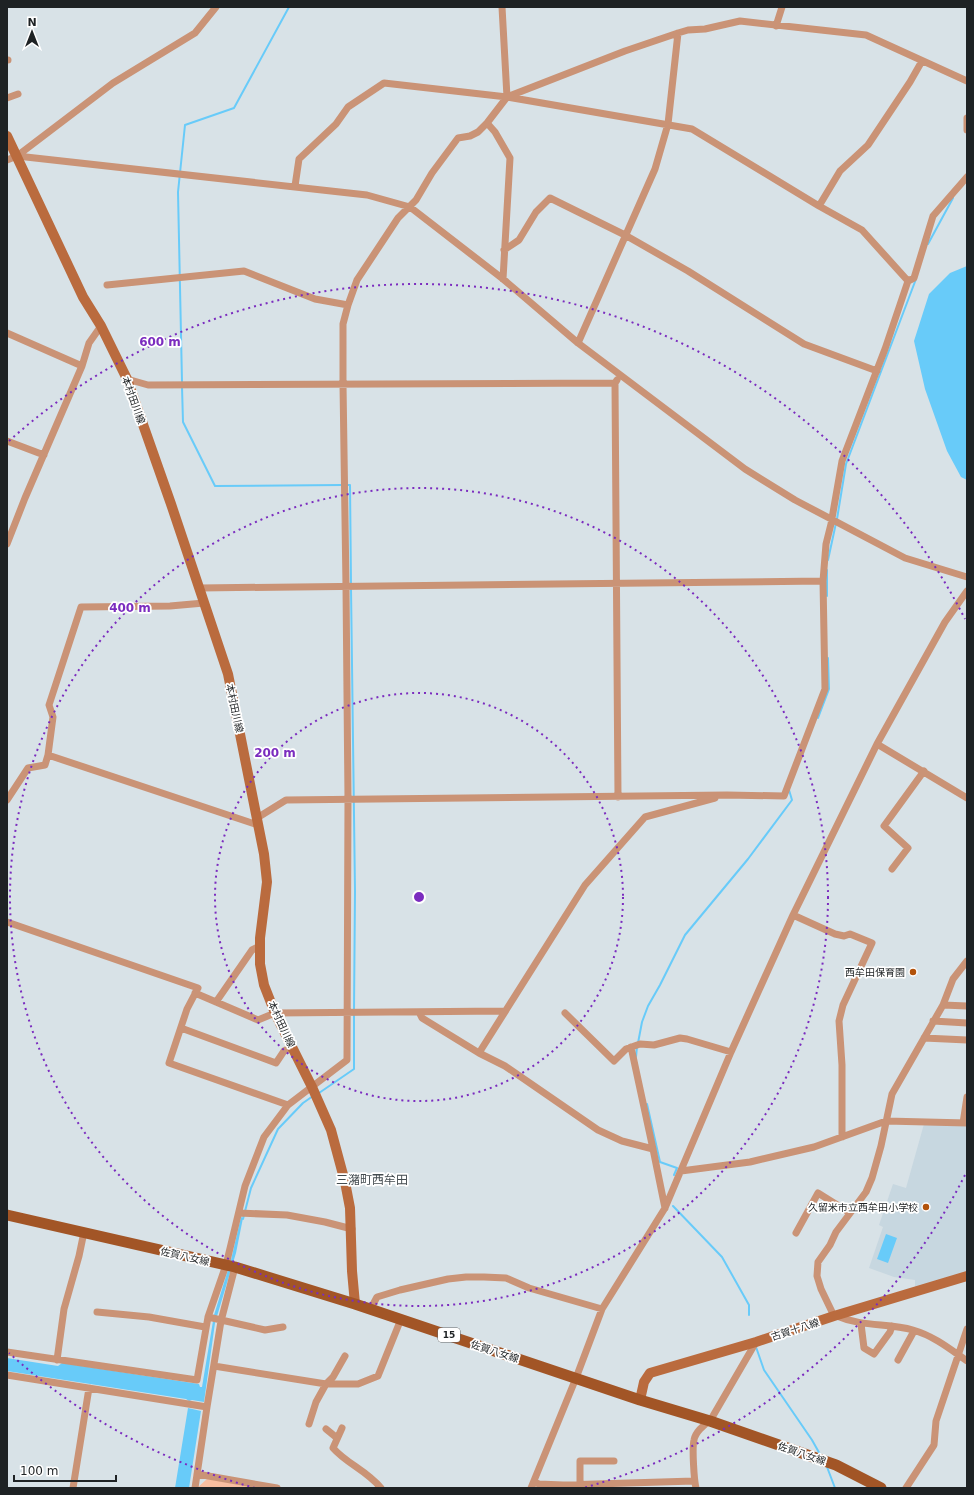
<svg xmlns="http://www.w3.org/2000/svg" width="974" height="1495" font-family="'DejaVu Sans','Noto Sans JP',sans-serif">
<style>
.built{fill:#c7d7e0}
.green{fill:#f9bea0}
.water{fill:#68cbf9}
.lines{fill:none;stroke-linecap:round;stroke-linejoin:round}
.stream{stroke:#68cbf9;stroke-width:2}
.street{stroke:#ca9376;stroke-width:7}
.secondary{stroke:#ba6b3e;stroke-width:10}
.primary{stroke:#a25526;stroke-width:11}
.ring{fill:none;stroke:#7b2cbf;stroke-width:2;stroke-dasharray:2 4}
.poi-dot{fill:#b2520a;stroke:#fff;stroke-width:1.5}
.labels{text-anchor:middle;stroke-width:3.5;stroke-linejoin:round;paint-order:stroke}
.shield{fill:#fff;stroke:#626466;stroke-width:1}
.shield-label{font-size:9px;font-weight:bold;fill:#1e2224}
.street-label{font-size:10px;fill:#1e2224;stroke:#fff}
.poi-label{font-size:10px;fill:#1e2224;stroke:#fff;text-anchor:end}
.quarter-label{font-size:12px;fill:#444c50;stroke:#fff}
.centre{fill:#7b2cbf;stroke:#fff;stroke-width:2}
.ring-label{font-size:12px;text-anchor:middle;font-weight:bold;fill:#7b2cbf;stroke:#fff;stroke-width:3.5;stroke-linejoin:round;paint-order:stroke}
</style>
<rect width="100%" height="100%" fill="#d8e2e7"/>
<path class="built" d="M924,1124L967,1126V1274L915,1290V1280L894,1277L869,1268L883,1227L879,1225L893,1184L906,1188Z"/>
<path class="green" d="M207,1479L268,1488H197Z"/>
<path class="water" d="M967,266V480L961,477L947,451L925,389L914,341L929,294L950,273Z
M241,1217L243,1218L236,1253L215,1323L204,1402L192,1400L189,1401L186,1399L7,1371V1358L58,1366L62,1363L199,1384L200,1387H202L214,1315L231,1260Z
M886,1234L897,1238L888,1263L877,1259Z
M188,1408L201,1411L189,1488H175Z"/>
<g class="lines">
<path class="stream" d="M928,244L953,198
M182,382L178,192L185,125L234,108L289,7
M182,387L183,422L215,486L342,485
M347,485H350L351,584
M837,519L846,464L916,279
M828,560L836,523
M351,588L355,891L354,1010
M827,596V570
M818,718L829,689L828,658
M638,1043L642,1022L648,1006L660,985L685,935L748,859L792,800L789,790
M636,1057L637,1047
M319,1093L354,1069V1014
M647,1104L660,1162L677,1168L674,1175
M673,1206L722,1257L749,1305V1315
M243,1219L251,1188L278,1129L303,1103L313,1096
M756,1347L764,1370L812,1440L821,1456
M827,1467L835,1488"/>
<path class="street" d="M502,7L507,97
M776,26L782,7
M7,60H8
M7,98L18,94
M967,118V130
M487,123L495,132L510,158L503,279
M17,156L367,195L410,207L503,279L578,343L745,469L795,500L905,558L967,577
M7,160L17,156L113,83L195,33L216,7
M295,186L299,159L336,124L348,107L384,83L507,97L692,129L819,206L862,230L908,281
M819,206L840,171L868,145L910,82L922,61
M504,250L519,240L536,212L550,198L625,235L688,271L804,344L877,371
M107,285L244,271L315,299L348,305
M7,333L82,366
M578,343L655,169L668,124L678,33
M127,379L148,385L615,383
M617,380L615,383L618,797
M7,441L44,455
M7,544L25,498L82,366L89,343L101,326
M200,588L823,581
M877,744L967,798
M48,755L258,825
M7,800L28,768L45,765L48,755L53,717L49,705L81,607L170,606L204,603
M257,818L286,800L727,795L784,796L825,689L823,581L826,544L831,524L842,461L885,349L908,281L914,278L933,216L967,177
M892,869L908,848L884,826L924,771
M793,915L835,934L844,936L850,934L872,943L843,1005L839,1021L842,1065V1137
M7,922L198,988L187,1009L169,1063L288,1105
M195,993L258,1020L275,1013L505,1011
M216,1002L252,950L260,946
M943,1005L967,1006
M419,1012L422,1018L479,1053L505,1066L598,1130L622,1141L653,1149L665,1208
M565,1013L614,1061L626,1049L640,1044L654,1045L680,1038L687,1039L731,1052
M933,1021L967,1023
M181,1028L276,1063L284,1051L292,1047
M924,1038L967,1040
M631,1047L653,1149
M479,1053L585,885L645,817L715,798
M963,1123L967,1097
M681,1171L750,1162L814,1147L886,1121L967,1123
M239,1213L287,1215L325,1222L352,1229
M796,1233L818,1193L850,1213
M370,1310L377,1297L400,1290L448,1279L466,1277H484L506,1278L529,1288L602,1309
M97,1312L149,1317L205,1327
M834,1316L821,1289L817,1276L818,1262L830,1245L836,1232L866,1192L872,1178L881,1146L892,1094L943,1005L953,979L967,961
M837,1316C862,1327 888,1323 913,1330C934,1336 950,1349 967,1361
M208,1317L265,1330L283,1327
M861,1324L864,1348L874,1354L890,1332L892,1326
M7,1352L197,1380L208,1317L226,1265L245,1186L264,1137L288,1105L347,1060L348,799L346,586L343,384V324L348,305L357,280L398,218L416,200L432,173L458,138L470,136L478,132L487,123L507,97L625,51L678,33L688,30L705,29L740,21L866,35L967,81
M57,1360L64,1309L79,1256L84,1232
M898,1360L914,1331
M214,1366L326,1384H358L378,1376L401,1319
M7,1375L207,1407
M309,1424L316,1402L326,1384L333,1377L345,1356
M342,1428L333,1448C347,1464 366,1470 381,1488
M326,1429L337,1438
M197,1474L277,1488
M534,1482L539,1484L563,1485L694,1481
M580,1484V1461H614
M73,1488L89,1388
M195,1488L207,1407L221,1321L235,1267
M531,1488L576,1378L602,1309L665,1208L731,1052L793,915L877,744L945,622L967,591
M696,1488C694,1480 692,1448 694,1440C695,1433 703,1425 710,1421L756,1342
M906,1488L934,1445L936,1421L967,1329"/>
<path class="secondary" d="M7,136L83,297L101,326L127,379L171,504L228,674L264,854L267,882L260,938V964L264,985L275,1013L312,1087L331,1130L345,1182L350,1208L352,1271L355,1304
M640,1400L644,1382L650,1373L756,1342L834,1316L967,1276"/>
<path class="primary" d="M7,1215L235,1267L355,1304L640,1400L710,1421L836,1465L881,1488"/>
</g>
<g class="ring">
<circle cx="419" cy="897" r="204"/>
<circle cx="419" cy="897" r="409"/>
<path d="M965 1175A613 613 0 0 1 583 1488M255 1488A613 613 0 0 1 9 1353M9 441A613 613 0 0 1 965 619"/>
</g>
<g class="poi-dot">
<circle cx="913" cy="972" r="4"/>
<circle cx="926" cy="1207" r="4"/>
</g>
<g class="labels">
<rect class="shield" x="438" y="1328" width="22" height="14" rx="3"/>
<g class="shield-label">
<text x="449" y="1338">15</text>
</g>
<g class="street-label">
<text transform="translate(134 400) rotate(70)" y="4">本村田川線</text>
<text transform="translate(235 708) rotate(78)" y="4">本村田川線</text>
<text transform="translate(282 1024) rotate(65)" y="4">本村田川線</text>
<text transform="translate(185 1256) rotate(13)" y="4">佐賀八女線</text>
<text transform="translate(795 1329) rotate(-18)" y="4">古賀十八線</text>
<text transform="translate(495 1351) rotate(18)" y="4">佐賀八女線</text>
<text transform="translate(802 1453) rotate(19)" y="4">佐賀八女線</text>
</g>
<g class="poi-label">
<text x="905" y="976">西牟田保育園</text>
<text x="918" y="1211">久留米市立西牟田小学校</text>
</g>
<g class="quarter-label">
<text x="372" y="1184">三潴町西牟田</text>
</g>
</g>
<circle cx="419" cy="897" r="6" class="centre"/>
<g class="ring-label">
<text x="160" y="346">600 m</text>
<text x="130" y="612">400 m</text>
<text x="275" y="757">200 m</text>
</g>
<rect width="974" height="1495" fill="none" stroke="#1e2224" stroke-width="16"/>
<g transform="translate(32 32)" stroke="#ffffff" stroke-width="3" paint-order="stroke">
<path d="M0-3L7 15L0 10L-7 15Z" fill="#1e2224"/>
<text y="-6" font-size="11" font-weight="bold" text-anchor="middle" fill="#1e2224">N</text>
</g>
<path d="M14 1475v6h102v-6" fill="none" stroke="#1e2224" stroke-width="2"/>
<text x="20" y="1475" font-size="12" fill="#1e2224" stroke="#ffffff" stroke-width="3" paint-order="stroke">100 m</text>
</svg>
